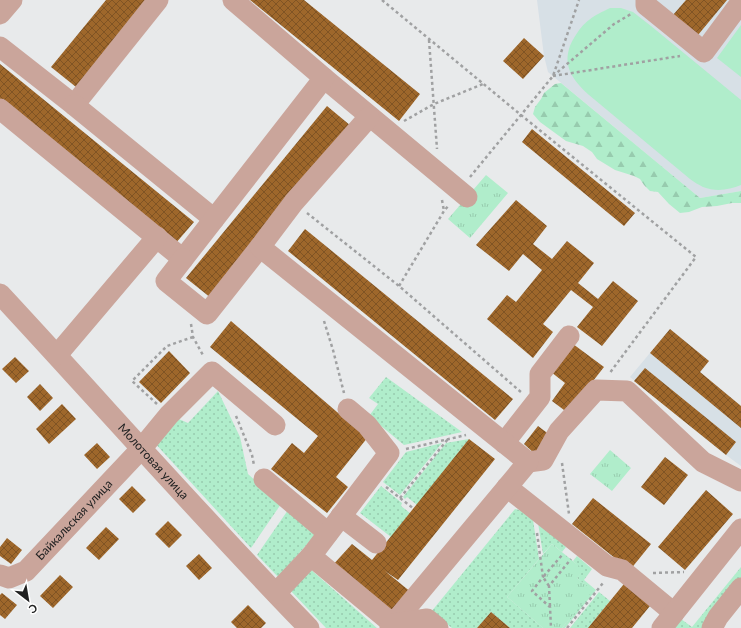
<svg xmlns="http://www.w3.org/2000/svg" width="741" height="628" font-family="Lato,sans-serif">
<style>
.built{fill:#d7e0e6}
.grass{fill:url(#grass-dots)}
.forest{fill:url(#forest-firs)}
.park{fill:url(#park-tufts)}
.pitch{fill:#b0edcb}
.building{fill:url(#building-cross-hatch)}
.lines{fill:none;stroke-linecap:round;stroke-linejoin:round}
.path{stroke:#a0a1a2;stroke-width:2.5;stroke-dasharray:3 3;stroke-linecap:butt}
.minor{stroke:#caa59b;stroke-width:21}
.labels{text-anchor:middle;stroke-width:3;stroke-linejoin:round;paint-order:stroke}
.street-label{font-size:12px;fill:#212222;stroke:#fff}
</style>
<defs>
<pattern id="grass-dots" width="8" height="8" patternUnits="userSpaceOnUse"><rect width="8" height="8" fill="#b0edcb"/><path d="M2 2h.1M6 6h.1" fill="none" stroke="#97cbae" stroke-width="1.8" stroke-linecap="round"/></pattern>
<pattern id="forest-firs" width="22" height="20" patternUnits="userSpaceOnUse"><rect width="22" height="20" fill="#b0edcb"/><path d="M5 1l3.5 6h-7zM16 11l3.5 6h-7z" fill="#97cbae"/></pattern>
<pattern id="park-tufts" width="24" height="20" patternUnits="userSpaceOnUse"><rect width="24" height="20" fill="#b0edcb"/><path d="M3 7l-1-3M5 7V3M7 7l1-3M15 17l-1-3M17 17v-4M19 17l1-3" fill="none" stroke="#97cbae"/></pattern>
<pattern id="building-cross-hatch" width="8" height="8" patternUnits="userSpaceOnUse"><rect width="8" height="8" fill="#9e672b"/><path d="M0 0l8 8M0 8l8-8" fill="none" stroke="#805424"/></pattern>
</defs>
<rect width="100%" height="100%" fill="#e8eaeb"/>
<path class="built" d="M537,0H741V191L700,198L548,72L544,56Z
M670,329L709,361L700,372L741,406V466L726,455L630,377Z"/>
<path class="grass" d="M386,377L462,432L404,445L369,416L378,404L369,398Z
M218,391L240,437L248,474L281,504L251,548L152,440L174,417L188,423Z
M469,439L417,505L407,497L405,499L403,497L446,443Z
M442,443L400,495L383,482L406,452Z
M381,486L402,503L401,506L410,513L391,537L360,513Z
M515,509L529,512L533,520L539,559L507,597L543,628H510L491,612L477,628H452L431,612Z
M288,510L317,533L278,577L257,555Z
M538,523L566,547L562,552L552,544L543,554Z
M577,556L592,569L584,580L596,590L565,628H562L592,591L577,578L583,570L573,561Z
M308,567L377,628H326L289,589Z
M741,567V581L706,628H673L681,619L692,627Z
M599,592L610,601L588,628H570Z"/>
<path class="forest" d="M561,83L700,198L741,191V203H732L717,206L702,207L689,212L680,213L669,204L658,192L650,191L644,185L640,179L634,176L615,170L597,159L592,152L583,146L566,141L540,122L533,114L535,107L541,99L544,93L555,84Z"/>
<path class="park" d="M486,175L508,193L470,238L448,219Z
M610,450L631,468L612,491L590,474Z
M552,544L584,570L577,578L593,591L562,628H543L507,597Z"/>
<path class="pitch" d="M610,8H621L633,12L651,26L741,100V185C729,190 716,192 703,187C699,185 694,182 690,179L589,95C576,83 563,69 569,49C570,45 572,41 574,38C584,21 593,16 610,8Z
M741,25V77L717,58Z"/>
<path class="building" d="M106,0H147L76,87L51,67Z
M250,0H304L420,94L399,121Z
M686,0H727L698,35L673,15Z
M524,38L544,56L523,79L503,61Z
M0,64L194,222L175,244L0,102Z
M327,106L351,126L211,298L186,278Z
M532,129L635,213L624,226L522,142Z
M516,200L547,226L533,244L552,259L567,241L594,263L578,283L598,299L613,281L638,301L602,346L577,327L593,307L571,290L543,324L553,332L533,358L487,319L507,295L516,302L542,270L523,254L509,271L476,245Z
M305,229L513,399L495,420L288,251Z
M231,321L337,412L368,437L336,477L348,487L327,513L271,469L292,443L304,453L318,436L210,347Z
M670,329L709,361L700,372L741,406V428L650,353Z
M573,344L604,367L568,413L552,401L565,383L551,372Z
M169,351L190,373L161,403L139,382Z
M15,357L29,371L16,383L2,369Z
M645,368L736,442L726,455L634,381Z
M40,384L53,398L40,411L27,397Z
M62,404L76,419L49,444L36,429Z
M538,426L550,435L535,454L524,444Z
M469,439L495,459L398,580L385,571L412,593L392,618L331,567L352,544L372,560Z
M97,443L110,457L97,469L84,455Z
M665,457L688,475L664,505L641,487Z
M132,486L146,500L133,513L119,499Z
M706,490L733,514L685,570L658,547Z
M593,498L651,544L630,570L572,524Z
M168,521L182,535L169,548L155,534Z
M106,527L119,539L99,560L86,548Z
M7,538L22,550L11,564L0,556V547Z
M199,554L212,568L199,580L186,566Z
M60,575L73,587L53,608L40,596Z
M628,579L654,601L632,628H588Z
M2,593L17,605L5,619L0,615V595Z
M248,605L266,623L261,628H237L231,622Z
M491,612L510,628H477Z"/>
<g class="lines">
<path class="path" d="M382,0L521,115L696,257L609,374
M429,40L437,149
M553,76L680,56
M553,76L614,24L631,14
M404,121L434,104L483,84
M470,177L553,76L579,0
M442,200L444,211
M307,213L399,286L522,393
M399,286L444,211L449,205
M324,321L333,350L344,393
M191,324L193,337L204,357
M157,404L132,381L167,346L193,337
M236,416L252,455L254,465
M406,449L466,435
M562,463L569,514
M386,487L414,509
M400,498L448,439
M537,533L543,577L532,591L550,607L551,628
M653,573L684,572
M549,586L543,577L563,554
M550,606L549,586L571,559
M567,628L603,583"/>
<g class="minor">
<path d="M646,0V5L704,52L741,2"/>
<path d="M0,14L12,0"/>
<path d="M0,47L74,105L158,0"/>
<path d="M324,78L467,197"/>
<path d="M74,105L214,219"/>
<path d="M0,109L183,259L324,78L233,0"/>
<path d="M183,259L166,281L207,314L260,247"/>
<path id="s1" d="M0,294C103,405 203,519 309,628"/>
<path d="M57,355L157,237"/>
<path d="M504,443L540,397V374L569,336"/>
<path d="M528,462L543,460L559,431L596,390L627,391L703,462L741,481"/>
<path d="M264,479L328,533"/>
<path d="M507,487L607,566L622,570L674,613"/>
<path d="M341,516L376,543"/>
<path d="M311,556L393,624L528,462L260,247L294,202L369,117"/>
<path id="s2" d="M0,575L9,578L26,571L141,449L169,415L212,372L275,425"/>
<path d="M276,593L311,556L389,453L367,425L348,409"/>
<path d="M390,628L393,624L427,619L438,628"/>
<path d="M662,628L741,529"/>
<path d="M712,628L718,617L741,588"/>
</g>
</g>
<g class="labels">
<g class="street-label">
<text dy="4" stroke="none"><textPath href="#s1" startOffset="227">Молотовая улица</textPath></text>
<text dy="4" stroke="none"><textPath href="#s2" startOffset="98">Байкальская улица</textPath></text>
</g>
</g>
<g transform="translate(28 600) rotate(149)" stroke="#ffffff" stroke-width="3" paint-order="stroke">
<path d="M0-3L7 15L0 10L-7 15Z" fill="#212222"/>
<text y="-6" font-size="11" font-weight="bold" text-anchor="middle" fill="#212222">С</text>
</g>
</svg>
